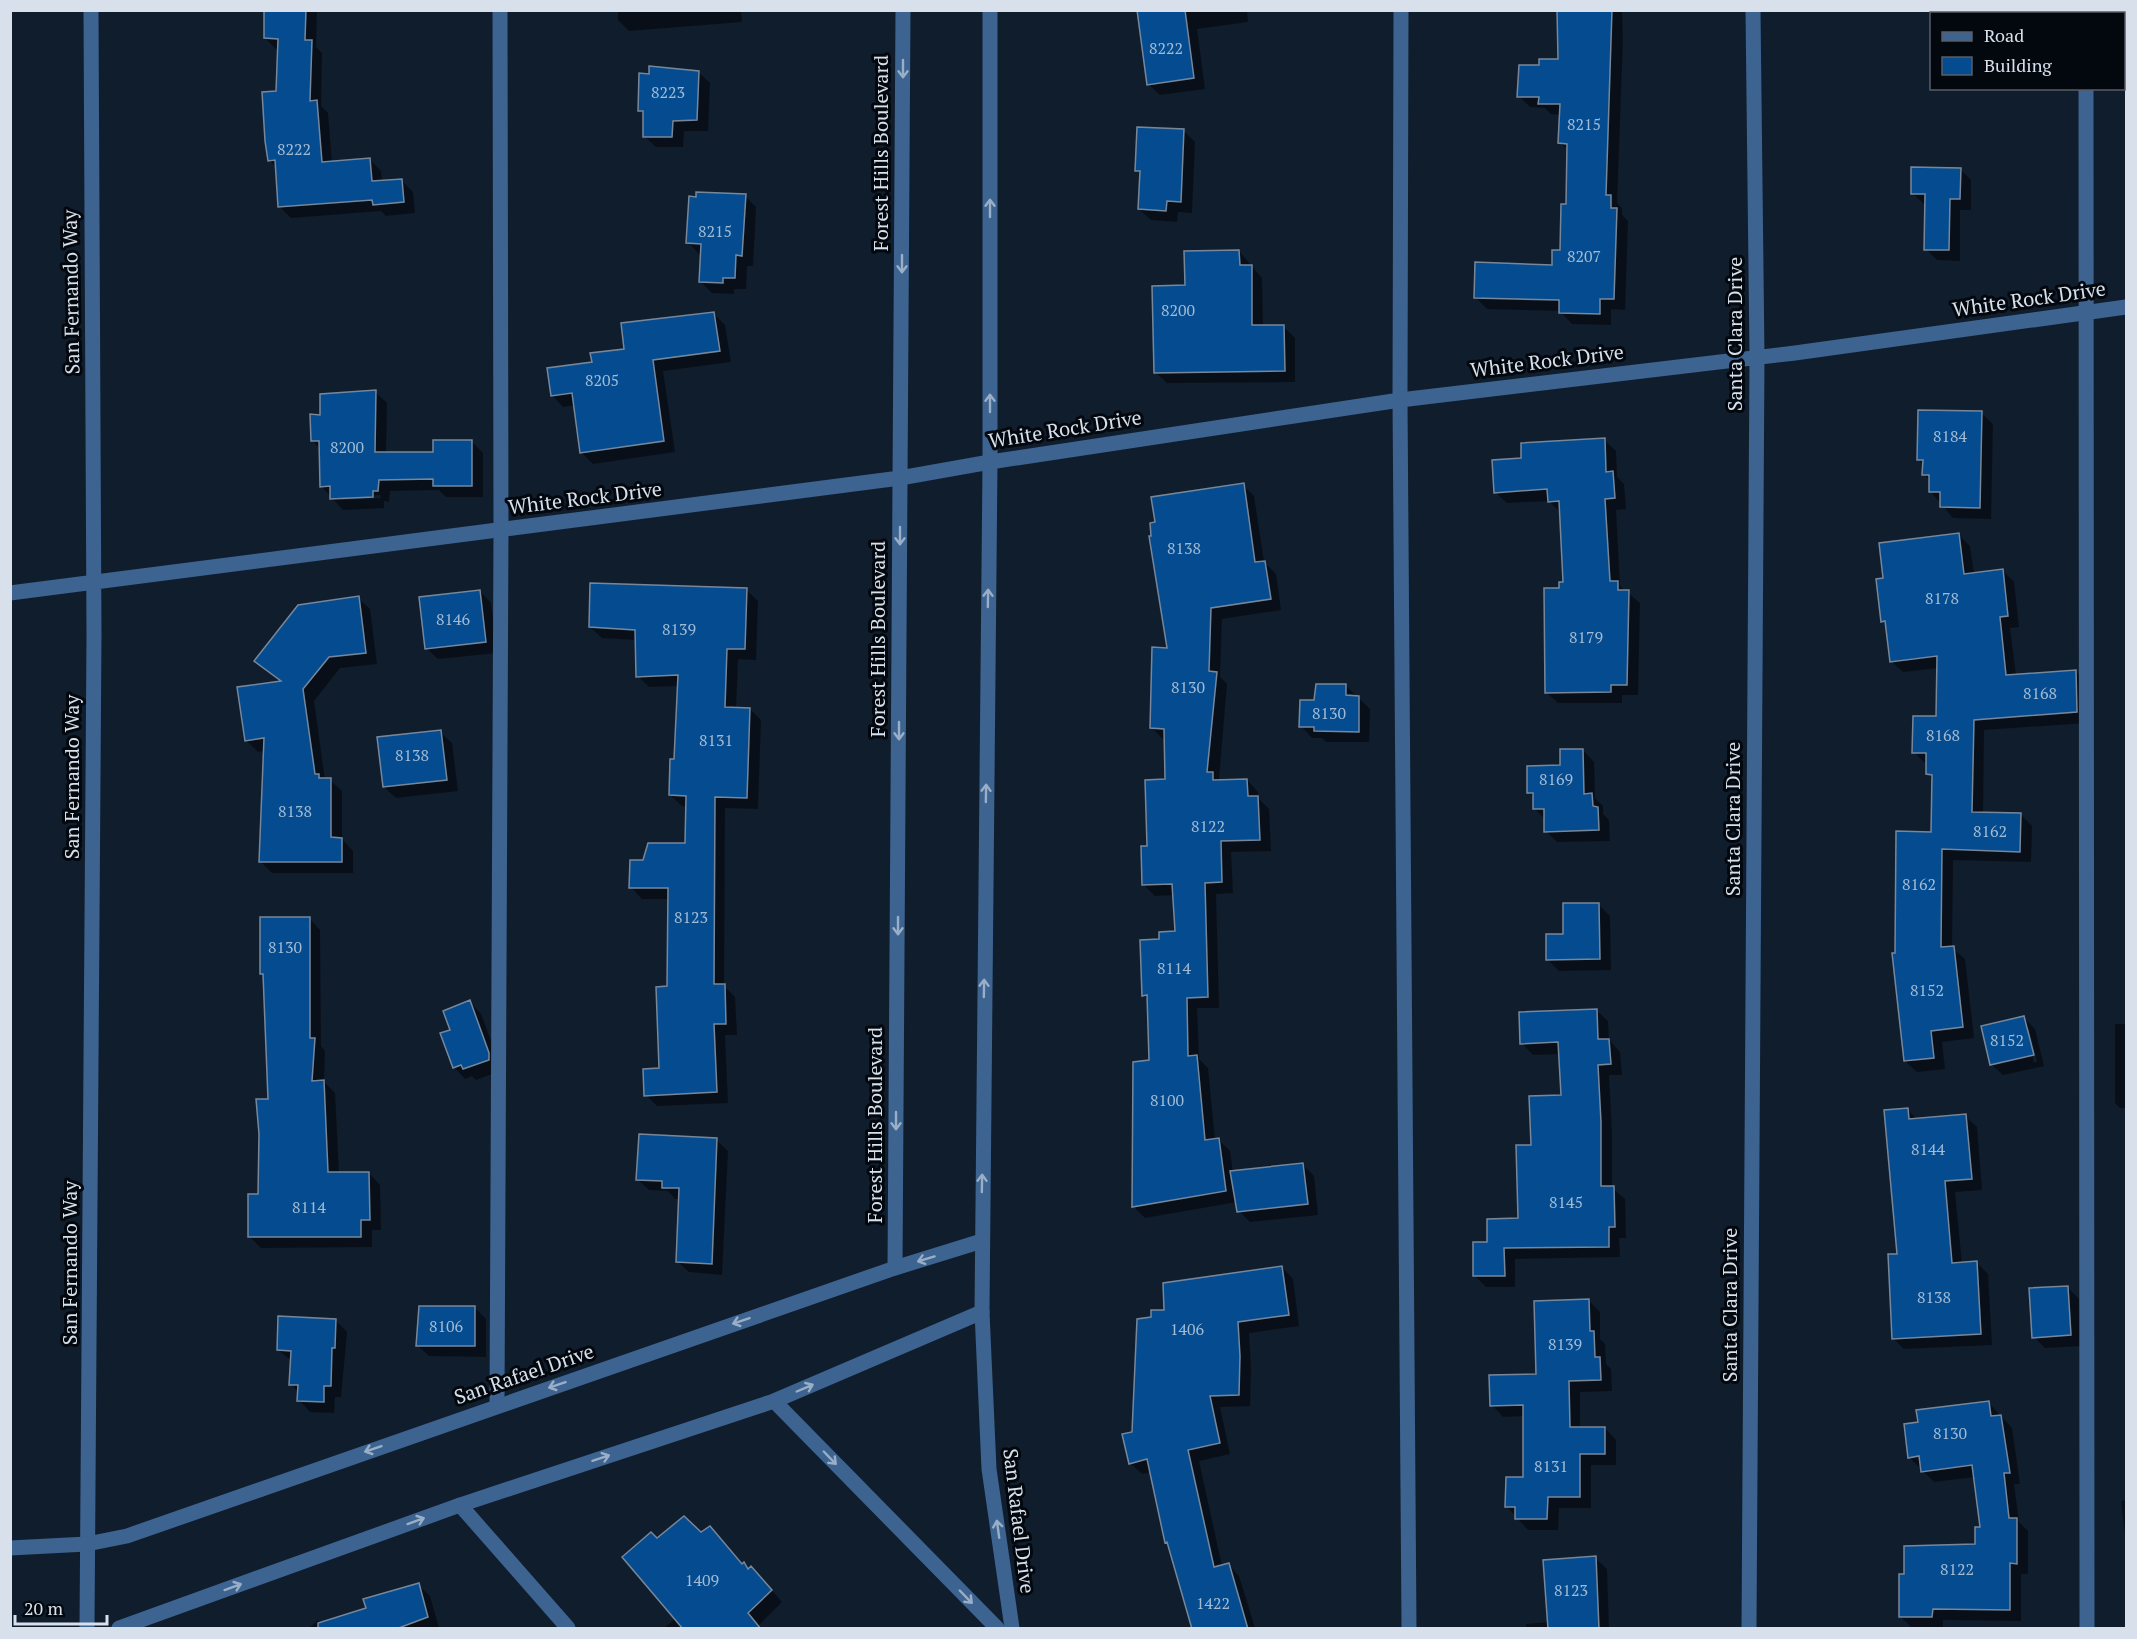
<svg xmlns="http://www.w3.org/2000/svg" width="2137" height="1639" font-family="'PT Serif',serif">
<style>
.shadow{fill:#0007;fill-rule:evenodd}
.building{fill:#044c8f;stroke:#77879b;stroke-width:1.5}
.lines{fill:none;stroke-linecap:round;stroke-linejoin:round}
.service{stroke:#3d6390;stroke-width:15}
.minor{stroke:#3d6390;stroke-width:15}
.tertiary{stroke:#3d6390;stroke-width:15}
.oneway{stroke:#99aec7}
.labels{text-anchor:middle;stroke-width:6;stroke-linejoin:round;paint-order:stroke}
.number-label{font-size:16px;fill:#a2bbd4}
.street-label{font-size:20px;fill:#d7e0eb;stroke:#03070e}
</style>
<rect width="100%" height="100%" fill="#101d2d"/>
<path class="shadow" d="M266,10H317L316,47L322,53L321,106L328,113L332,163L370,160L381,171L382,182L402,181L413,192L415,213L386,216L381,211L291,218L279,206L277,168L269,160L278,92L279,49H276L265,38Z
M618,10H760V11H741L742,22L629,31L618,20Z
M1138,10H1247L1248,22L1197,29L1205,89L1160,95L1148,84Z
M1558,10H1622L1623,39L1617,203L1622,208V215L1628,221L1625,310L1611,309V325L1572,324L1560,311L1487,309L1475,297L1553,266L1561,252L1567,205L1569,151L1560,143L1561,115L1551,114L1545,108L1530,107L1519,96L1541,67L1560,61Z
M698,72L710,83L708,131H684L683,147H656L644,136V115L640,110Z
M1184,131L1195,142L1192,213L1178,212L1177,222L1151,220L1139,209L1141,174L1137,170Z
M1960,169L1971,180V210H1960V261L1937,260L1926,249V204H1924L1912,193Z
M745,196L756,207L753,266H747L746,289H734V294L712,293L701,282L702,254H699L688,242Z
M1239,251L1262,278L1263,327H1284L1295,338V382L1167,383L1155,372L1187,287Z
M714,314L725,325L731,362L663,371L675,452L593,464L582,453L575,405L563,407L552,395L593,363Z
M375,392L387,403L386,454H435L472,442L483,453V497H446L439,490L390,491L389,502L384,501V508L343,510L321,486V449L312,441L322,417ZM380,495L381,498L342,500L339,497Z
M1981,413L1993,424L1991,519L1953,518L1930,491V481L1924,474V465L1919,460Z
M1604,440L1616,451L1617,477L1624,484L1626,509L1616,510L1620,586L1640,603L1638,695H1622V703H1558L1546,692L1560,590L1565,583L1561,513L1549,501L1507,503L1495,492L1523,460Z
M1243,485L1254,496L1264,562L1276,574L1281,610L1222,619L1220,677L1227,684L1219,780H1247L1258,792V798L1269,809L1271,851L1231,852L1233,893L1216,894L1219,1008H1197L1199,1059L1208,1068L1215,1140H1219L1230,1151L1233,1173L1303,1165L1314,1176L1318,1215L1250,1222L1239,1211L1237,1202L1145,1218L1134,1207V1063L1151,1061L1149,1001L1143,995L1161,941L1176,932L1174,895L1155,896L1143,884L1149,847L1167,781L1166,739H1163L1152,728L1168,649Z
M1959,535L1970,546L1974,574L2003,571L2014,582L2019,627L2010,628L2016,675L2076,671L2087,683V723L1984,730L1983,814H2020L2032,826L2031,862L1953,860L1952,948L1965,959L1974,1038L1942,1042L1945,1069L1917,1072L1905,1061L1932,833L1934,780L1928,774V763H1925L1914,752L1938,718V668L1903,672L1891,661L1887,626L1882,621L1884,580Z
M746,590L758,601L756,660L738,659L736,709H750L761,720L758,809L725,808L724,986L735,997L737,1035H725L728,1103L657,1106L646,1095L660,1069L669,988L670,899H642L631,887L645,862L686,844L687,806H682L670,795L675,761L679,686L649,687L638,676L637,640L602,638L590,627Z
M480,591L491,603L497,653L438,659L426,648Z
M358,598L370,609L377,664L340,668L314,701L325,780H330L342,791V839L353,851V873H272L260,861L265,751L258,752L246,740L281,682L256,661Z
M1346,686L1370,709L1369,742H1326L1322,738H1312L1301,726L1315,701Z
M440,732L452,743L458,791L396,798L384,787Z
M1583,750L1594,762L1595,798L1603,806V814L1609,820L1610,841L1557,842L1546,831V820L1535,809V799L1529,793Z
M1599,905L1610,916L1611,970L1559,971L1547,959Z
M309,918L320,930L321,1046L325,1051L324,1082L335,1093L339,1173H369L380,1185L381,1230H372V1247L261,1248L249,1236L260,1196L269,1101L265,977L262,973Z
M470,1002L481,1014L500,1065V1071L476,1080L472,1076L465,1079L454,1067L452,1030Z
M1596,1010L1608,1021L1609,1040L1620,1052L1622,1075H1609L1612,1134V1188L1625,1199L1626,1238H1619L1620,1257L1515,1259V1287H1486L1475,1276L1489,1243L1519,1220L1532,1147L1562,1096L1560,1054L1533,1055L1522,1043Z
M2024,1018L2035,1029L2044,1066L2003,1075L1991,1064ZM2026,1029H2029L2037,1062H2034Z
M2115,1024H2126V1108H2120L2115,1103Z
M1908,1110L1918,1120L1965,1116L1977,1127L1982,1190L1955,1192L1962,1264L1977,1263L1988,1274L1992,1345L1904,1349L1893,1338Z
M716,1140L728,1151L722,1275L689,1272L677,1261L680,1199H675L668,1191L649,1190L637,1179Z
M1282,1267L1293,1279L1299,1326L1249,1333L1251,1368L1250,1406L1220,1407L1230,1454L1199,1461L1222,1566L1228,1564L1239,1576L1255,1628H1194L1170,1546L1166,1542L1151,1472L1142,1474L1130,1463L1153,1319L1166,1311Z
M2067,1287L2079,1299L2082,1346L2045,1348L2034,1337Z
M1589,1301L1600,1312V1339L1605,1344L1606,1364L1611,1369L1612,1391L1580,1392V1428H1605L1616,1440V1465H1591V1508H1559L1558,1530H1528L1507,1507L1524,1478L1525,1416L1503,1417L1492,1405L1537,1375Z
M475,1308L486,1319V1357L429,1356L417,1345Z
M335,1320L347,1332L341,1397H335L334,1413L310,1412L299,1400V1393L291,1384L292,1361L278,1350Z
M1989,1403L2012,1428L2020,1484H2014L2019,1522L2028,1531V1574H2021V1621L1943,1620V1628H1912L1900,1616L1905,1575L1976,1545L1982,1528L1975,1477L1934,1482L1909,1457L1919,1423Z
M2126,1500V1545L2121,1501Z
M701,1534L762,1579L782,1602L758,1626L761,1628H664L676,1618L657,1540Z
M1595,1558L1607,1569L1609,1628H1526V1624L1549,1622Z
M418,1585L430,1596L439,1628H309L318,1620L322,1623L368,1609Z"/>
<path class="building" d="M264,10H306L305,40H312L310,101L317,100L322,162L370,158L372,181L402,179L404,202L373,205L372,200L278,207L275,160L268,161L265,141L262,92L276,91L278,39L264,38Z
M1137,10H1185L1194,78L1147,85Z
M1557,10H1612L1606,195H1611V208H1617L1614,299H1600V314L1559,313V300L1474,298L1475,262L1552,265V250H1560L1561,204H1566L1567,144L1558,143L1560,104H1538L1539,97H1517L1519,65H1539V59H1558Z
M649,66L699,71L697,120L673,121L672,137H643V111H638L639,73L649,74Z
M1137,127L1184,129L1181,202L1167,201L1166,211L1138,209L1140,171H1135Z
M1911,167L1961,168L1960,199H1950L1949,250H1924L1925,194H1911Z
M696,192L746,194L742,256L736,255L735,278H723V283L699,282L701,244L686,243L689,196L696,197Z
M1239,250L1240,265H1252V325H1284L1285,371L1154,373L1152,286L1185,285L1184,251Z
M714,312L720,351L653,360L664,441L580,453L572,393L551,396L547,368L592,362L590,353L624,349L621,323Z
M376,390L375,452H433V440H472V486H433V479L379,480L378,491H373V497L330,499V486L320,487L319,441H311L310,414L320,415V394Z
M1918,410L1982,411L1980,508L1940,507V492H1929V475H1922L1923,460H1917Z
M1605,438L1606,472L1613,471L1615,498L1605,499L1610,581H1618V590H1629L1627,685H1611V692L1545,693L1544,588H1559V582H1563L1559,501L1548,502L1547,489L1494,493L1492,460L1521,458V443Z
M1244,483L1255,562L1265,561L1271,599L1211,608L1209,671L1217,672L1207,772H1213V780L1247,779L1248,796H1258L1260,840L1221,841L1222,882L1205,883L1208,997L1187,998L1188,1056L1197,1055L1205,1140L1219,1138L1226,1191L1132,1207L1133,1062L1149,1060L1147,995L1142,996L1140,940L1159,939V932L1175,931L1172,884L1142,885L1141,846H1147L1145,780L1165,779L1164,729L1150,728L1152,647L1167,648L1149,536H1151L1150,523L1155,522L1151,497Z
M1959,533L1964,574L2003,569L2008,616L2000,617L2006,675L2076,670L2077,712L1974,720L1972,812L2021,813L2020,852L1942,849L1941,947L1954,946L1963,1027L1931,1031L1934,1058L1904,1061L1892,953H1895L1896,831L1931,832L1932,775L1926,774V753H1912L1913,716H1936L1937,656L1890,662L1885,621L1881,622L1876,579L1883,578L1879,543Z
M590,583L747,588L745,649H727L725,707L750,708L747,798L715,797L714,984H725L726,1024H714L717,1092L644,1096L643,1069L659,1068L656,987L667,986L668,888H629L630,860H643L648,843H685L686,796L669,795L670,759H674L678,675L636,677L635,630L589,627Z
M480,590L486,642L425,649L419,597Z
M359,596L366,653L329,657L303,689L315,774H319V778H331V837L342,838V862H259L264,738L245,741L237,687L281,681L254,661L298,605Z
M1316,684H1346V695L1359,696V732L1314,731V727H1299L1300,700H1314Z
M441,730L447,780L383,787L377,737Z
M1560,749H1583L1584,794L1592,793L1593,806L1598,807L1599,830L1544,832V809H1533V793H1527V766L1560,765Z
M1563,903H1599L1600,959L1546,960V934H1563Z
M260,917H310V1038H315L312,1081L324,1080L328,1172H369L370,1220H361V1237H248V1194H258L259,1134L256,1099H268L263,974H260Z
M470,1000L489,1053V1060L463,1069L461,1065L453,1068L440,1033L450,1030L443,1011Z
M1597,1009L1598,1039H1609L1611,1064L1598,1065L1601,1122V1186H1614L1615,1227H1609V1247L1504,1248L1505,1276H1473V1242H1487V1219L1518,1218L1516,1145H1531L1529,1096L1561,1095L1558,1042L1520,1044L1519,1012Z
M2024,1016L2034,1055L1990,1065L1981,1026Z
M1908,1108L1909,1119L1966,1114L1972,1179L1945,1181L1952,1263L1977,1261L1981,1334L1892,1339L1888,1254H1897L1884,1110Z
M639,1134L717,1138L712,1264L676,1262L679,1188H662V1181L636,1180Z
M1303,1163L1308,1204L1237,1212L1230,1171Z
M1282,1266L1289,1315L1238,1322L1240,1356L1239,1395L1210,1396L1220,1443L1188,1450L1214,1567L1229,1563L1248,1629H1192L1167,1542L1165,1543L1147,1459L1129,1464L1122,1434L1132,1432L1137,1319L1151,1317V1310H1164L1163,1283Z
M2068,1286L2071,1335L2032,1338L2029,1288Z
M1589,1299L1590,1331H1594L1595,1357H1600L1601,1380L1569,1381L1570,1427H1605V1454H1580V1497H1548L1547,1519H1515V1507H1505L1506,1477H1523V1405L1490,1406L1489,1375L1536,1374L1534,1301Z
M419,1306H475V1346H416Z
M278,1316L336,1319L335,1348H332L331,1386H324V1402L297,1401L298,1385H289L291,1351L277,1350Z
M1989,1401L1991,1416L2001,1415L2010,1473H2004L2009,1518H2017V1564L2010,1563V1610L1933,1609L1932,1617H1899V1574H1904V1546L1975,1544V1527H1980L1972,1465L1921,1472L1919,1456L1908,1458L1904,1424L1918,1422L1916,1410Z
M684,1516L701,1532L710,1526L742,1564L744,1562L748,1569L751,1566L772,1590L748,1613L761,1629H683L622,1557L651,1532L657,1538Z
M1596,1556L1599,1629H1548L1543,1560Z
M419,1583L428,1617L396,1629H318V1623L366,1608L363,1599Z"/>
<g class="lines">
<path class="service" d="M1401,10L1400,400L1409,1628
M2086,14V10
M2086,88L2087,1628
M497,1405L501,530L500,10
M460,1505L568,1628"/>
<path class="minor" d="M990,10V462L982,1312L989,1469L1012,1628
M10,593L900,478L990,462L1400,400L1795,353L2126,307
M895,1268L903,10
M774,1401L997,1628
M87,1628L94,636L91,10
M1749,1628L1757,357L1753,10"/>
<path class="tertiary" d="M10,1548L87,1544L127,1536L895,1268L982,1241
M119,1628L460,1505L774,1401L982,1312"/>
</g>
<defs><path id="oneway-shaft" d="M-6 0H5M1.5-3L5.5 0L1.5 3" fill="none" stroke-width="1.6" stroke-linecap="round" stroke-linejoin="round" transform="scale(1.5)"/></defs>
<g class="oneway">
<use href="#oneway-shaft" transform="translate(903 69) rotate(90)"/>
<use href="#oneway-shaft" transform="translate(990 208) rotate(-90)"/>
<use href="#oneway-shaft" transform="translate(902 264) rotate(90)"/>
<use href="#oneway-shaft" transform="translate(990 403) rotate(-90)"/>
<use href="#oneway-shaft" transform="translate(900 536) rotate(90)"/>
<use href="#oneway-shaft" transform="translate(988 598) rotate(-89)"/>
<use href="#oneway-shaft" transform="translate(899 731) rotate(90)"/>
<use href="#oneway-shaft" transform="translate(986 793) rotate(-89)"/>
<use href="#oneway-shaft" transform="translate(898 926) rotate(90)"/>
<use href="#oneway-shaft" transform="translate(984 988) rotate(-89)"/>
<use href="#oneway-shaft" transform="translate(896 1121) rotate(90)"/>
<use href="#oneway-shaft" transform="translate(982 1183) rotate(-89)"/>
<use href="#oneway-shaft" transform="translate(926 1259) rotate(163)"/>
<use href="#oneway-shaft" transform="translate(741 1321) rotate(161)"/>
<use href="#oneway-shaft" transform="translate(557 1385) rotate(161)"/>
<use href="#oneway-shaft" transform="translate(805 1388) rotate(-23)"/>
<use href="#oneway-shaft" transform="translate(373 1449) rotate(161)"/>
<use href="#oneway-shaft" transform="translate(601 1458) rotate(-18)"/>
<use href="#oneway-shaft" transform="translate(830 1458) rotate(46)"/>
<use href="#oneway-shaft" transform="translate(416 1521) rotate(-20)"/>
<use href="#oneway-shaft" transform="translate(998 1529) rotate(-98)"/>
<use href="#oneway-shaft" transform="translate(233 1587) rotate(-20)"/>
<use href="#oneway-shaft" transform="translate(966 1597) rotate(46)"/>
</g>
<g class="labels">
<g class="number-label">
<text x="1166" y="54">8222</text>
<text x="668" y="98">8223</text>
<text x="1584" y="130">8215</text>
<text x="294" y="155">8222</text>
<text x="715" y="237">8215</text>
<text x="1584" y="262">8207</text>
<text x="1178" y="316">8200</text>
<text x="602" y="386">8205</text>
<text x="1950" y="442">8184</text>
<text x="347" y="453">8200</text>
<text x="1184" y="554">8138</text>
<text x="1942" y="604">8178</text>
<text x="453" y="625">8146</text>
<text x="679" y="635">8139</text>
<text x="1586" y="643">8179</text>
<text x="1188" y="693">8130</text>
<text x="2040" y="699">8168</text>
<text x="1329" y="719">8130</text>
<text x="1943" y="741">8168</text>
<text x="716" y="746">8131</text>
<text x="412" y="761">8138</text>
<text x="1556" y="785">8169</text>
<text x="295" y="817">8138</text>
<text x="1208" y="832">8122</text>
<text x="1990" y="837">8162</text>
<text x="1919" y="890">8162</text>
<text x="691" y="923">8123</text>
<text x="285" y="953">8130</text>
<text x="1174" y="974">8114</text>
<text x="1927" y="996">8152</text>
<text x="2007" y="1046">8152</text>
<text x="1167" y="1106">8100</text>
<text x="1928" y="1155">8144</text>
<text x="1566" y="1208">8145</text>
<text x="309" y="1213">8114</text>
<text x="1934" y="1303">8138</text>
<text x="446" y="1332">8106</text>
<text x="1187" y="1335">1406</text>
<text x="1565" y="1350">8139</text>
<text x="1950" y="1439">8130</text>
<text x="1551" y="1472">8131</text>
<text x="1957" y="1575">8122</text>
<text x="702" y="1586">1409</text>
<text x="1571" y="1596">8123</text>
<text x="1213" y="1609">1422</text>
</g>
<g class="street-label">
<text transform="translate(881 153) rotate(-90)" y="7">Forest Hills Boulevard</text>
<text transform="translate(71 292) rotate(-91)" y="7">San Fernando Way</text>
<text transform="translate(2029 299) rotate(-8)" y="7">White Rock Drive</text>
<text transform="translate(1735 334) rotate(-90)" y="7">Santa Clara Drive</text>
<text transform="translate(1547 361) rotate(-7)" y="7">White Rock Drive</text>
<text transform="translate(1065 429) rotate(-9)" y="7">White Rock Drive</text>
<text transform="translate(585 498) rotate(-7)" y="7">White Rock Drive</text>
<text transform="translate(878 639) rotate(-90)" y="7">Forest Hills Boulevard</text>
<text transform="translate(72 777) rotate(-90)" y="7">San Fernando Way</text>
<text transform="translate(1733 819) rotate(-90)" y="7">Santa Clara Drive</text>
<text transform="translate(875 1125) rotate(-90)" y="7">Forest Hills Boulevard</text>
<text transform="translate(70 1263) rotate(-90)" y="7">San Fernando Way</text>
<text transform="translate(1730 1305) rotate(-90)" y="7">Santa Clara Drive</text>
<text transform="translate(524 1374) rotate(-19)" y="7">San Rafael Drive</text>
<text transform="translate(1019 1521) rotate(83)" y="7">San Rafael Drive</text>
</g>
</g>
<rect width="2137" height="1639" fill="none" stroke="#d7e0eb" stroke-width="24"/>
<rect x="1930" y="12" width="195" height="78" fill="#03070e" stroke="#585e66" stroke-width="1.5"/>
<rect x="1942" y="32" width="30" height="9" fill="#3d6390" stroke="#585e66" stroke-width="1.5"/>
<text x="1984" y="42" font-size="18" fill="#d7e0eb">Road</text>
<rect x="1942" y="57" width="30" height="18" fill="#044c8f" stroke="#585e66" stroke-width="1.5"/>
<text x="1984" y="72" font-size="18" fill="#d7e0eb">Building</text>
<path d="M15 1615v9h92v-9" fill="none" stroke="#d7e0eb" stroke-width="3"/>
<text x="24" y="1615" font-size="18" fill="#d7e0eb" stroke="#03070e" stroke-width="4.5" paint-order="stroke">20 m</text>
</svg>
